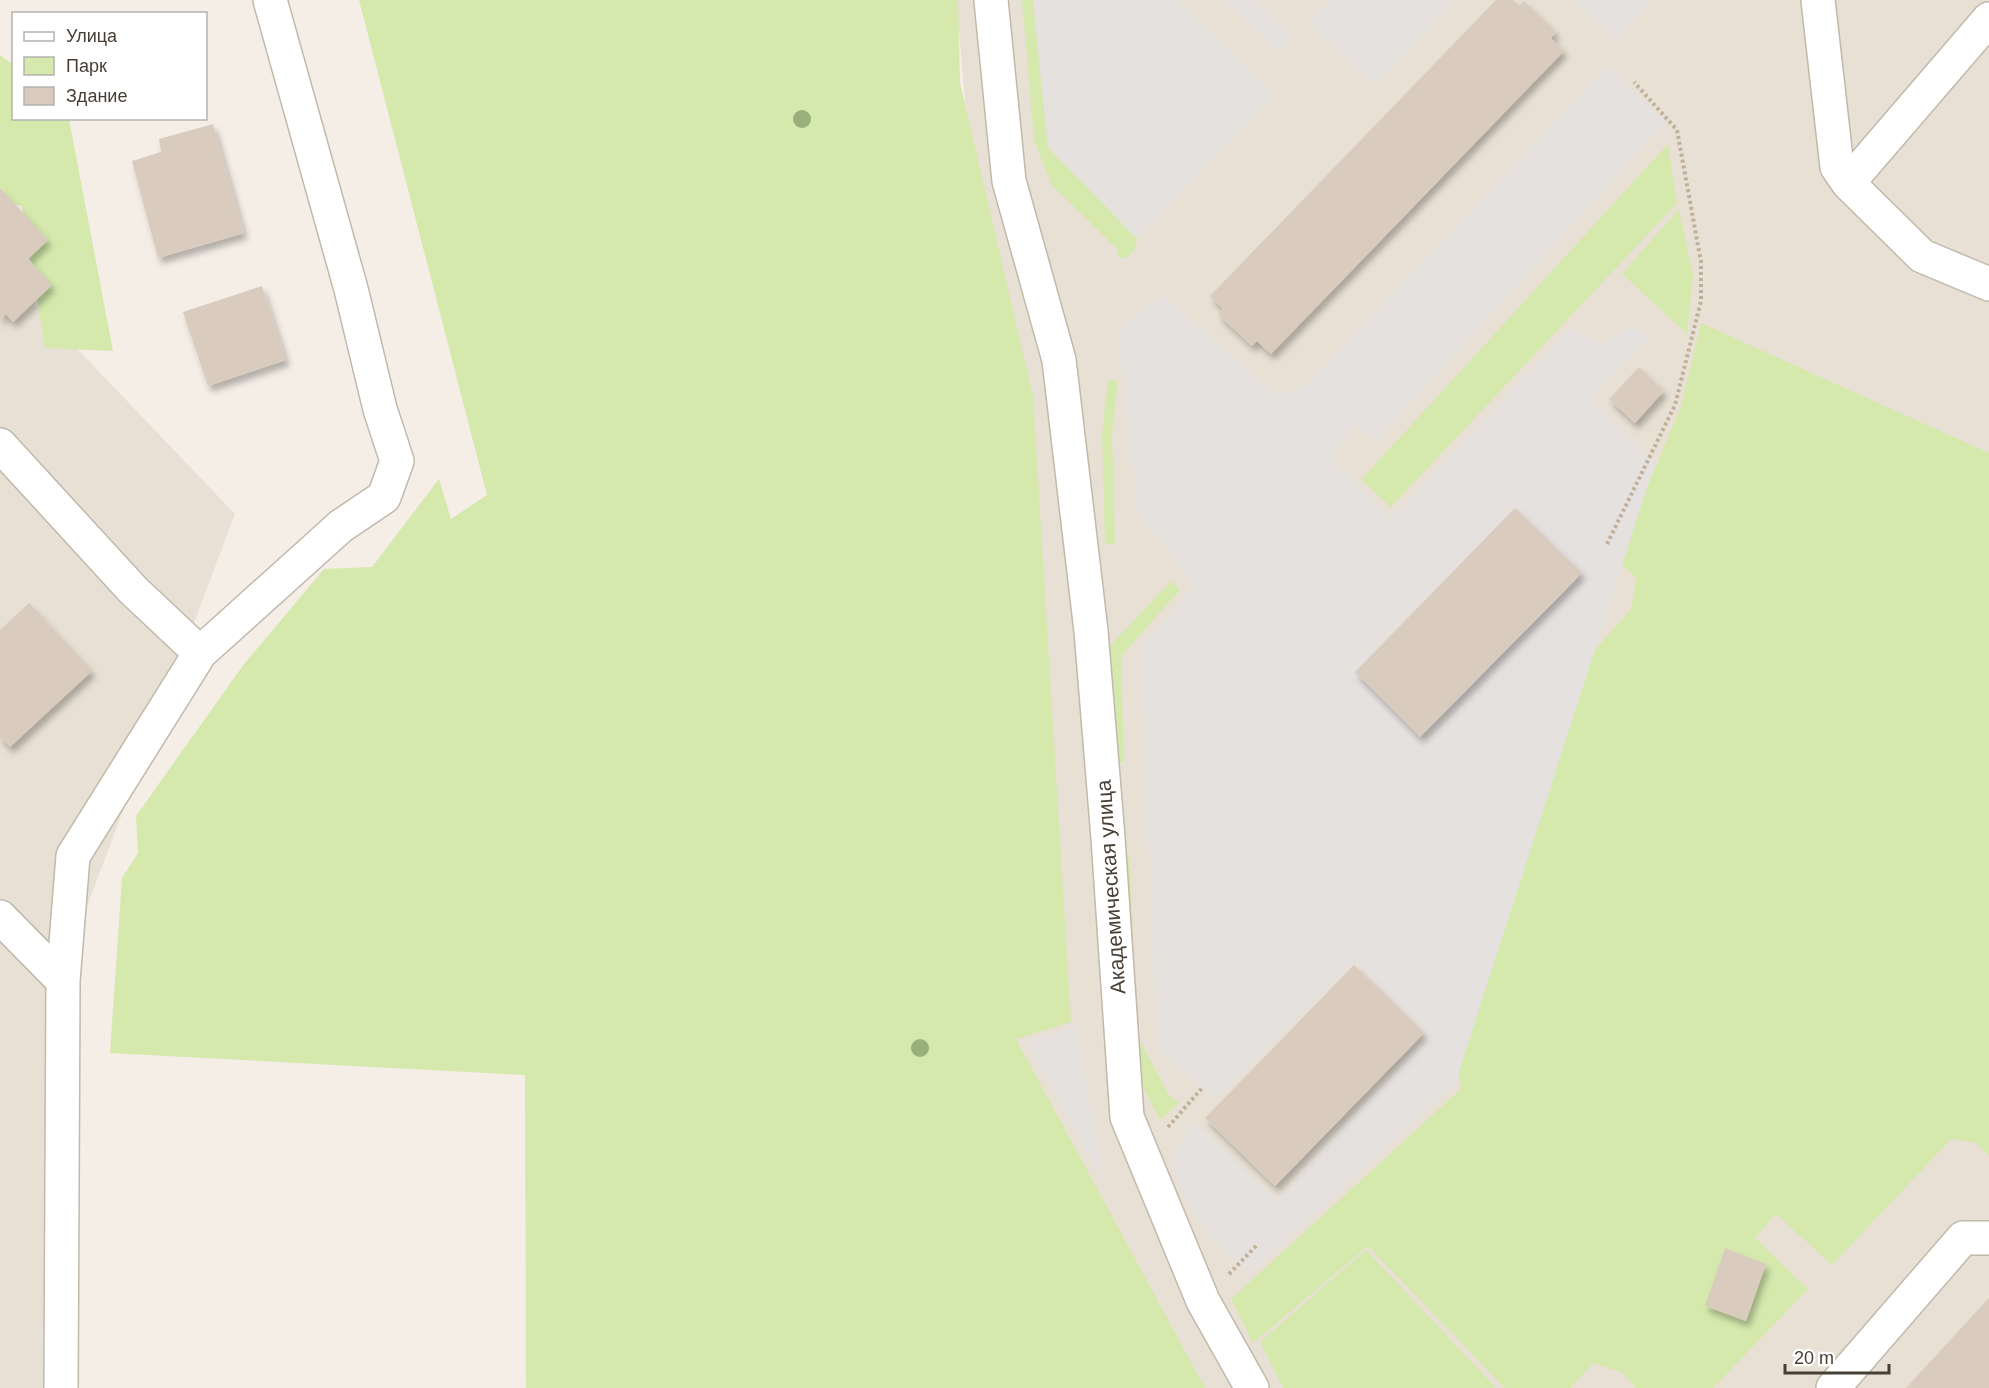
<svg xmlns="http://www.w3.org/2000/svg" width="1989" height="1388" font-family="Helvetica,sans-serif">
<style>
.residential{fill:#e8e0d4}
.green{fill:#d5e9ad}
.parking{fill:#e4e1de;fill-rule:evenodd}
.building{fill:#d9ccbe;filter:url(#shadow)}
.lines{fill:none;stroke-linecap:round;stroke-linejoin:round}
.minor-casing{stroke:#c2b8ab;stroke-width:36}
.path{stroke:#c2af99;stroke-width:4;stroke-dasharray:3 3;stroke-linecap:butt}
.minor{stroke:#fff;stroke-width:33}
.tree{fill:#99af7c}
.labels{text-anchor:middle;stroke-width:4.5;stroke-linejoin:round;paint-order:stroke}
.street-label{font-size:21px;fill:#473e35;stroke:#fff}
</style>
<defs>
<filter id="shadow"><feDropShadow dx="3.5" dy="6" stdDeviation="3" flood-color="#0004"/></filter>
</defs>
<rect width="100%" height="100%" fill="#f4eee6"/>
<path class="residential" d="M956,0H1989V1388H1186L953,947L990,374Z
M0,268L235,514L80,925L78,1388H0Z"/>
<path class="green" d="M359,0H958L960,83L1033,396L1071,1022L1016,1039L1205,1388H526L525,1075L110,1053L122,878L138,853L136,816L244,664L324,569L372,567L439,479L451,519L487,495Z
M1022,0H1033L1048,147L1137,239C1136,251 1131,257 1119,259L1117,249L1051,184L1034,140Z
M0,55L13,65L14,118L69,119L113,351L45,348L22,206L0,201Z
M1668,144L1677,203L1391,507L1361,480Z
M1679,209L1693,275L1687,334L1622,274Z
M1701,323L1989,453V1156L1976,1143L1951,1139L1832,1265L1776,1214L1755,1238L1808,1289L1713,1388H1636L1621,1372L1593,1363L1570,1388H1505L1368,1246L1253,1343L1231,1299L1461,1089L1450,1017L1585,661L1631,609L1636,578L1617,560L1681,406Z
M1108,380L1118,381L1112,433L1115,544H1105L1102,434Z
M1171,581L1180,590L1121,656L1124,762L1113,764L1108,648Z
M1118,856H1130L1136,1034L1169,1095L1179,1103L1160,1120L1129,1059Z
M1366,1250L1496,1388H1283L1260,1342Z"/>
<path class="parking" d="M1033,0H1176L1274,94L1137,239L1048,147Z
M1224,0H1255L1292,36L1277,51Z
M1330,0H1455L1374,85L1308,22Z
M1573,0H1644L1649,4L1616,39Z
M1608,66L1666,121L1377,440L1355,425L1330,458L1391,518L1570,328L1603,345L1631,325L1650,338L1589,399L1655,463L1455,1084L1249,1276L1198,1222L1170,1166L1192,1120L1277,1200L1427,1033L1354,962L1215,1100L1157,1048L1140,647L1194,586L1137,510L1118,331L1162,295L1277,396L1307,384ZM1515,508L1581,573L1420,737L1355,672Z
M1076,1026L1104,1182L1025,1040Z"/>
<path class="building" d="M1496,0H1513L1519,6L1524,1L1556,32L1551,38L1564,51L1271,354L1257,341L1252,346L1218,314L1223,309L1210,296Z
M213,124L244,233L158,258L132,161L161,152L159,139Z
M0,188L48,240L28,259L52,285L13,322L6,314L0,320Z
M262,286L286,360L208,386L183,312Z
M1639,367L1664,391L1635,423L1609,399Z
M1515,508L1582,573L1420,737L1355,672Z
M29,603L92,671L10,747L0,737V630Z
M1354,965L1424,1033L1275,1186L1205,1118Z
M1725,1248L1766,1264L1746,1321L1705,1306Z
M1989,1298V1388H1906Z"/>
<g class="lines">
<defs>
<path id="minor" d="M991,0L1009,181L1059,360L1091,631L1108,838L1127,1117L1203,1301L1252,1388
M1818,0L1837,167L1848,183L1922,256L1989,284
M1848,183L1989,19
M0,445L133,590L200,653L73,856L63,981L61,1388
M200,653L341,526L384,497L397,461L380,409L351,289L270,0
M0,917L63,981
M1833,1388L1963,1238H1989"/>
</defs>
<use href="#minor" class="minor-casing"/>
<path class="path" d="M1607,544L1675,405L1701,301V262L1677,130L1634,82
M1168,1127L1203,1087
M1229,1274L1258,1244"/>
<use href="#minor" class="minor"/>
</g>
<g class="tree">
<circle cx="802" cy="119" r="9"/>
<circle cx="920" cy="1048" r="9"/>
</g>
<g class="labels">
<g class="street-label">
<text transform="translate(1111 887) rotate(-94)" y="7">Академическая улица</text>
</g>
</g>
<rect x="12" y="12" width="195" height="108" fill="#ffffff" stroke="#b5b2ae" stroke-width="1.5"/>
<rect x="24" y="32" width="30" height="9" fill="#ffffff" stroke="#b5b2ae" stroke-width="1.5"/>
<text x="66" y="42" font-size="18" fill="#473e35">Улица</text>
<rect x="24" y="57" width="30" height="18" fill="#d5e9ad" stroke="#b5b2ae" stroke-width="1.5"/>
<text x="66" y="72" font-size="18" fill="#473e35">Парк</text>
<rect x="24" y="87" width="30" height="18" fill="#d9ccbe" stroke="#b5b2ae" stroke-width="1.5"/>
<text x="66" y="102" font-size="18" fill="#473e35">Здание</text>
<path d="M1785 1364v9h104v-9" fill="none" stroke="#473e35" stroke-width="3"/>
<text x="1794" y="1364" font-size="18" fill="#473e35" stroke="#ffffff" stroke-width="4.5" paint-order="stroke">20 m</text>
</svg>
